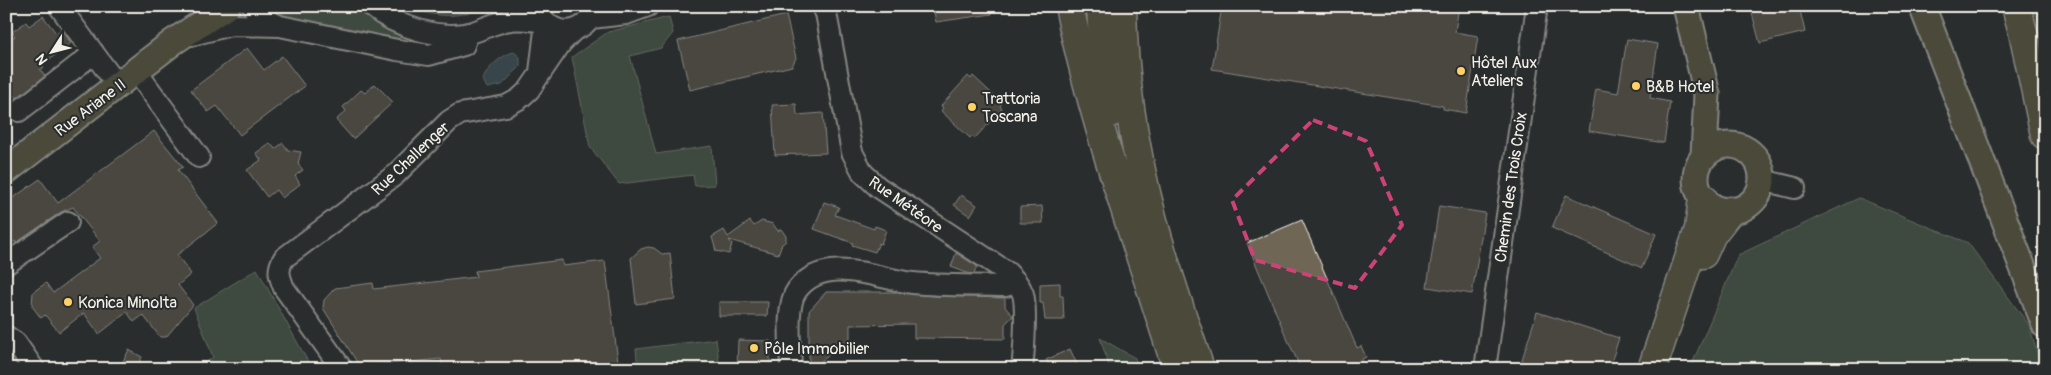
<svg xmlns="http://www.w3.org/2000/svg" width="2051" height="375" font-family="Pangolin,sans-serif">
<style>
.green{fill:#596c56;stroke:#a6ae9f}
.water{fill:#4b646f;stroke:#8f9c9f}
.building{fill:#706657;stroke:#f4f1e8}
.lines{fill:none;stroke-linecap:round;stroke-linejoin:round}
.minor-casing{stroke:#f4f1e8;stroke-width:24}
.major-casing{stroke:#f4f1e8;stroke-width:29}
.highway-casing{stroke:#f4f1e8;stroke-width:31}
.minor{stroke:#2a2d2e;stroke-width:20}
.major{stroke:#726c4b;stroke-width:25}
.highway{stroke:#726c4b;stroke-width:28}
.marked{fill:none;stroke:#cc4377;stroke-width:4;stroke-dasharray:10 6;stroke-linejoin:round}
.poi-dot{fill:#ffd166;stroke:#2a2d2e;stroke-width:2}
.labels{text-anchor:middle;stroke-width:4;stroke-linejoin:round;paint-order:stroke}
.poi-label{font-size:16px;fill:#f4f1e8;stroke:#2a2d2e;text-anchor:start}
.street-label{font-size:16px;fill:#f4f1e8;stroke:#2a2d2e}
</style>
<rect width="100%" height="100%" fill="#2a2d2e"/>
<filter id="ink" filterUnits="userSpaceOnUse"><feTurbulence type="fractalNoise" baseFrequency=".02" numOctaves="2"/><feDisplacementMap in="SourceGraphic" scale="10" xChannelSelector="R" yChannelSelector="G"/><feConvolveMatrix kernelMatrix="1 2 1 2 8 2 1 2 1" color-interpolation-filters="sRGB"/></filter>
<g filter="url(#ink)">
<path class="green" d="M259,6H356C378,30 402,36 432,46H420L277,17Z
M402,6H489C455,20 435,17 402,6Z
M2024,6H2045V92Z
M669,17L673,33L661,48L630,56L656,154L712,146L715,185L695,186L693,175L619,184L590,147L572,57L608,32Z
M1859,198L1968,243L2029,325L2042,369H1690L1738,255Z
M257,269L312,369H198L213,357L194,308Z
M1100,338L1135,358L1139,369H1110Z
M716,339L720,369H638L636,349Z"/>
<path class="water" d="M514,52L520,57V67L502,85L487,88L483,80C486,68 503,54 514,52Z"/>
<path class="building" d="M933,6H991L992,14L936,22Z
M1222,6H1459L1455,32L1478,36L1466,113L1443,109V106L1212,69Z
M1750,6H1799L1805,32L1760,43Z
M786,15L796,58L792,66L690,90L678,41Z
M43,16L56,33L61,29L71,43L42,65L44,67L40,70L45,76L17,98L6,83V43L15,36L12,32L26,22L29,26Z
M1627,39L1658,44L1650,98L1670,102L1664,143L1589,131L1596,89L1618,93Z
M247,48L264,70L282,56L305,86L240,135L217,106L208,112L191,90Z
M968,76L971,79L973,76L1002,103L1000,106L1002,109L975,138L972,136L970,138L941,111L943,108L941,106Z
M375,84L393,102L353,139L336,120L346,111L343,107L361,90L365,93Z
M796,104L797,115L823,113L826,153L775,155L772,105Z
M154,131L183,167L178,170L218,223L177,255L191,274L178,285L193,305L166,337H160L143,315L134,322L127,312L99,334L84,313L59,332L45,315L41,318L32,306L33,292L46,283L53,293L100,258L92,247L100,241L73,207L61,212L16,243L15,241L6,247V203L40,179L58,203Z
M270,143L275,149L283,143L288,150L301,152L298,164L303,170L295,176L300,184L282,198L276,190L267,197L247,170L261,160L256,153Z
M961,195L977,205L970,216L954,205Z
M1566,195L1656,234L1642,268L1552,228Z
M824,202L839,207L835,215L874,229L875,226L886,230L881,244L879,243L875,252L852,245L853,243L814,229Z
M1042,206L1043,223H1020V207Z
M1439,206L1485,213L1472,294L1427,287Z
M1302,220L1357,348L1361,346L1366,357L1362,359L1366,369H1301L1285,334L1247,243Z
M750,221L754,226L762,221L773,224L778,231L781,229L786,236V241L782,244L778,254L729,240L732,244L729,254L716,251L712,237L724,230L728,237Z
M648,247L654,248L662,254L670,253L675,299L636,304L631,258L641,249Z
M956,253L977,266L974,274L967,273L951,267Z
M562,260L563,266L605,261L619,369H513L512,367L443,369L441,359L360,367L323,308L324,300L335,288L373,283L374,289L476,277L475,271Z
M1060,283V296H1063L1064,320H1045L1043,303H1040V284Z
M826,292H896L935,296L1005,298V307L1013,316L1005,324V339L914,338V324L850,325V339L811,369H809V311Z
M719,302H768L767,316H719Z
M1537,312L1619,338L1609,369H1519Z
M738,340L770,341V369H737Z
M1070,349L1079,369H1051L1046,360Z
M129,350L142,357L136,369H119Z"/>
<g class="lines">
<defs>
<path id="minor" d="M59,6L118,86
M253,6L258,16L278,25
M371,6C396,27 439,40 470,33C484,29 498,21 511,20C522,18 535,21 546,22L540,72
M539,6C543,39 590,39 594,6
M822,6L826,13L852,152L863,173L878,187L1007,272C1014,279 1020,285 1023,294C1027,308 1024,353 1022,369
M591,18L626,14L648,6
M192,35L231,25L280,26L397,50L429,55L464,45L468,33
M136,71L199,157
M19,111L94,53
M1762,180L1795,188
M6,264L68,222
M6,336L16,343L34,369
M342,369L284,288C279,276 277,269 284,258L395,175L449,121L460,114L506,106L519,99L529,90L561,43L573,31
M791,369C791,348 785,306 797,290C825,253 877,279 913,283C943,286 975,285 1005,286L1017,283
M1485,369L1537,6"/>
<path id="major" d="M1686,6L1707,94L1704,155
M1922,6L2045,325
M1696 178a33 33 0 1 1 66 0a33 33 0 1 1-66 0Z
M6,171L173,42L227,6"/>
<path id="highway" d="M1069,6C1095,130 1139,248 1177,369
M1101,6L1105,74L1110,113
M1122,6C1123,77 1134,148 1152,217C1165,268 1183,318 1200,369
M2016,6L2024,36L2045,135
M1703,254L1712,234L1730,211
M1652,369L1699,229L1703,198"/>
</defs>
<use href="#minor" class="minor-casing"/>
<use href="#major" class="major-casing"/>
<use href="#highway" class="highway-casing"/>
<use href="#minor" class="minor"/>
<use href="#major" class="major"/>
<use href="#highway" class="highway"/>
</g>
</g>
<path d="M0 0H2051V375H0ZM1313,120L1366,141L1402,225L1355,288L1255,260L1232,200Z" fill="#2a2d2e" fill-opacity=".55" fill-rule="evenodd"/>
<path class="marked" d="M1313,120L1366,141L1402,225L1355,288L1255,260L1232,200Z"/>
<g class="poi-dot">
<circle cx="1461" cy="71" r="5"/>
<circle cx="1636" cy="86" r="5"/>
<circle cx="972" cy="107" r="5"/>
<circle cx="68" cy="302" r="5"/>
<circle cx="754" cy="348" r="5"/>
</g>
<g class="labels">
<g class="poi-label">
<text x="1471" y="68">Hôtel Aux<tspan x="1471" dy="18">Ateliers</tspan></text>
<text x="1646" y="92">B&amp;B Hotel</text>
<text x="982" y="104">Trattoria<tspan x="982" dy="18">Toscana</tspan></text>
<text x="78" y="308">Konica Minolta</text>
<text x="764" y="354">Pôle Immobilier</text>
</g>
<g class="street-label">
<text transform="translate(90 107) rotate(-37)" y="6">Rue Ariane II</text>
<text transform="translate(410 158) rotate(-43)" y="6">Rue Challenger</text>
<text transform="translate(1510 187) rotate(-82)" y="6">Chemin des Trois Croix</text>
<text transform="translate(906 204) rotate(35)" y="6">Rue Météore</text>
</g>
</g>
<rect width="2051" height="375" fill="none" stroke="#2a2d2e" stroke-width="25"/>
<rect x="12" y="12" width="2026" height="350" fill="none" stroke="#f4f1e8" stroke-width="2" filter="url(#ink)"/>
<g transform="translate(52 52) rotate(234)" stroke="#2a2d2e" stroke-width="4" paint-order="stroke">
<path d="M0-4L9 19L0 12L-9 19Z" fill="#f4f1e8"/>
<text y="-8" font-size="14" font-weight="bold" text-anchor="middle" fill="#f4f1e8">N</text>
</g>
</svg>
